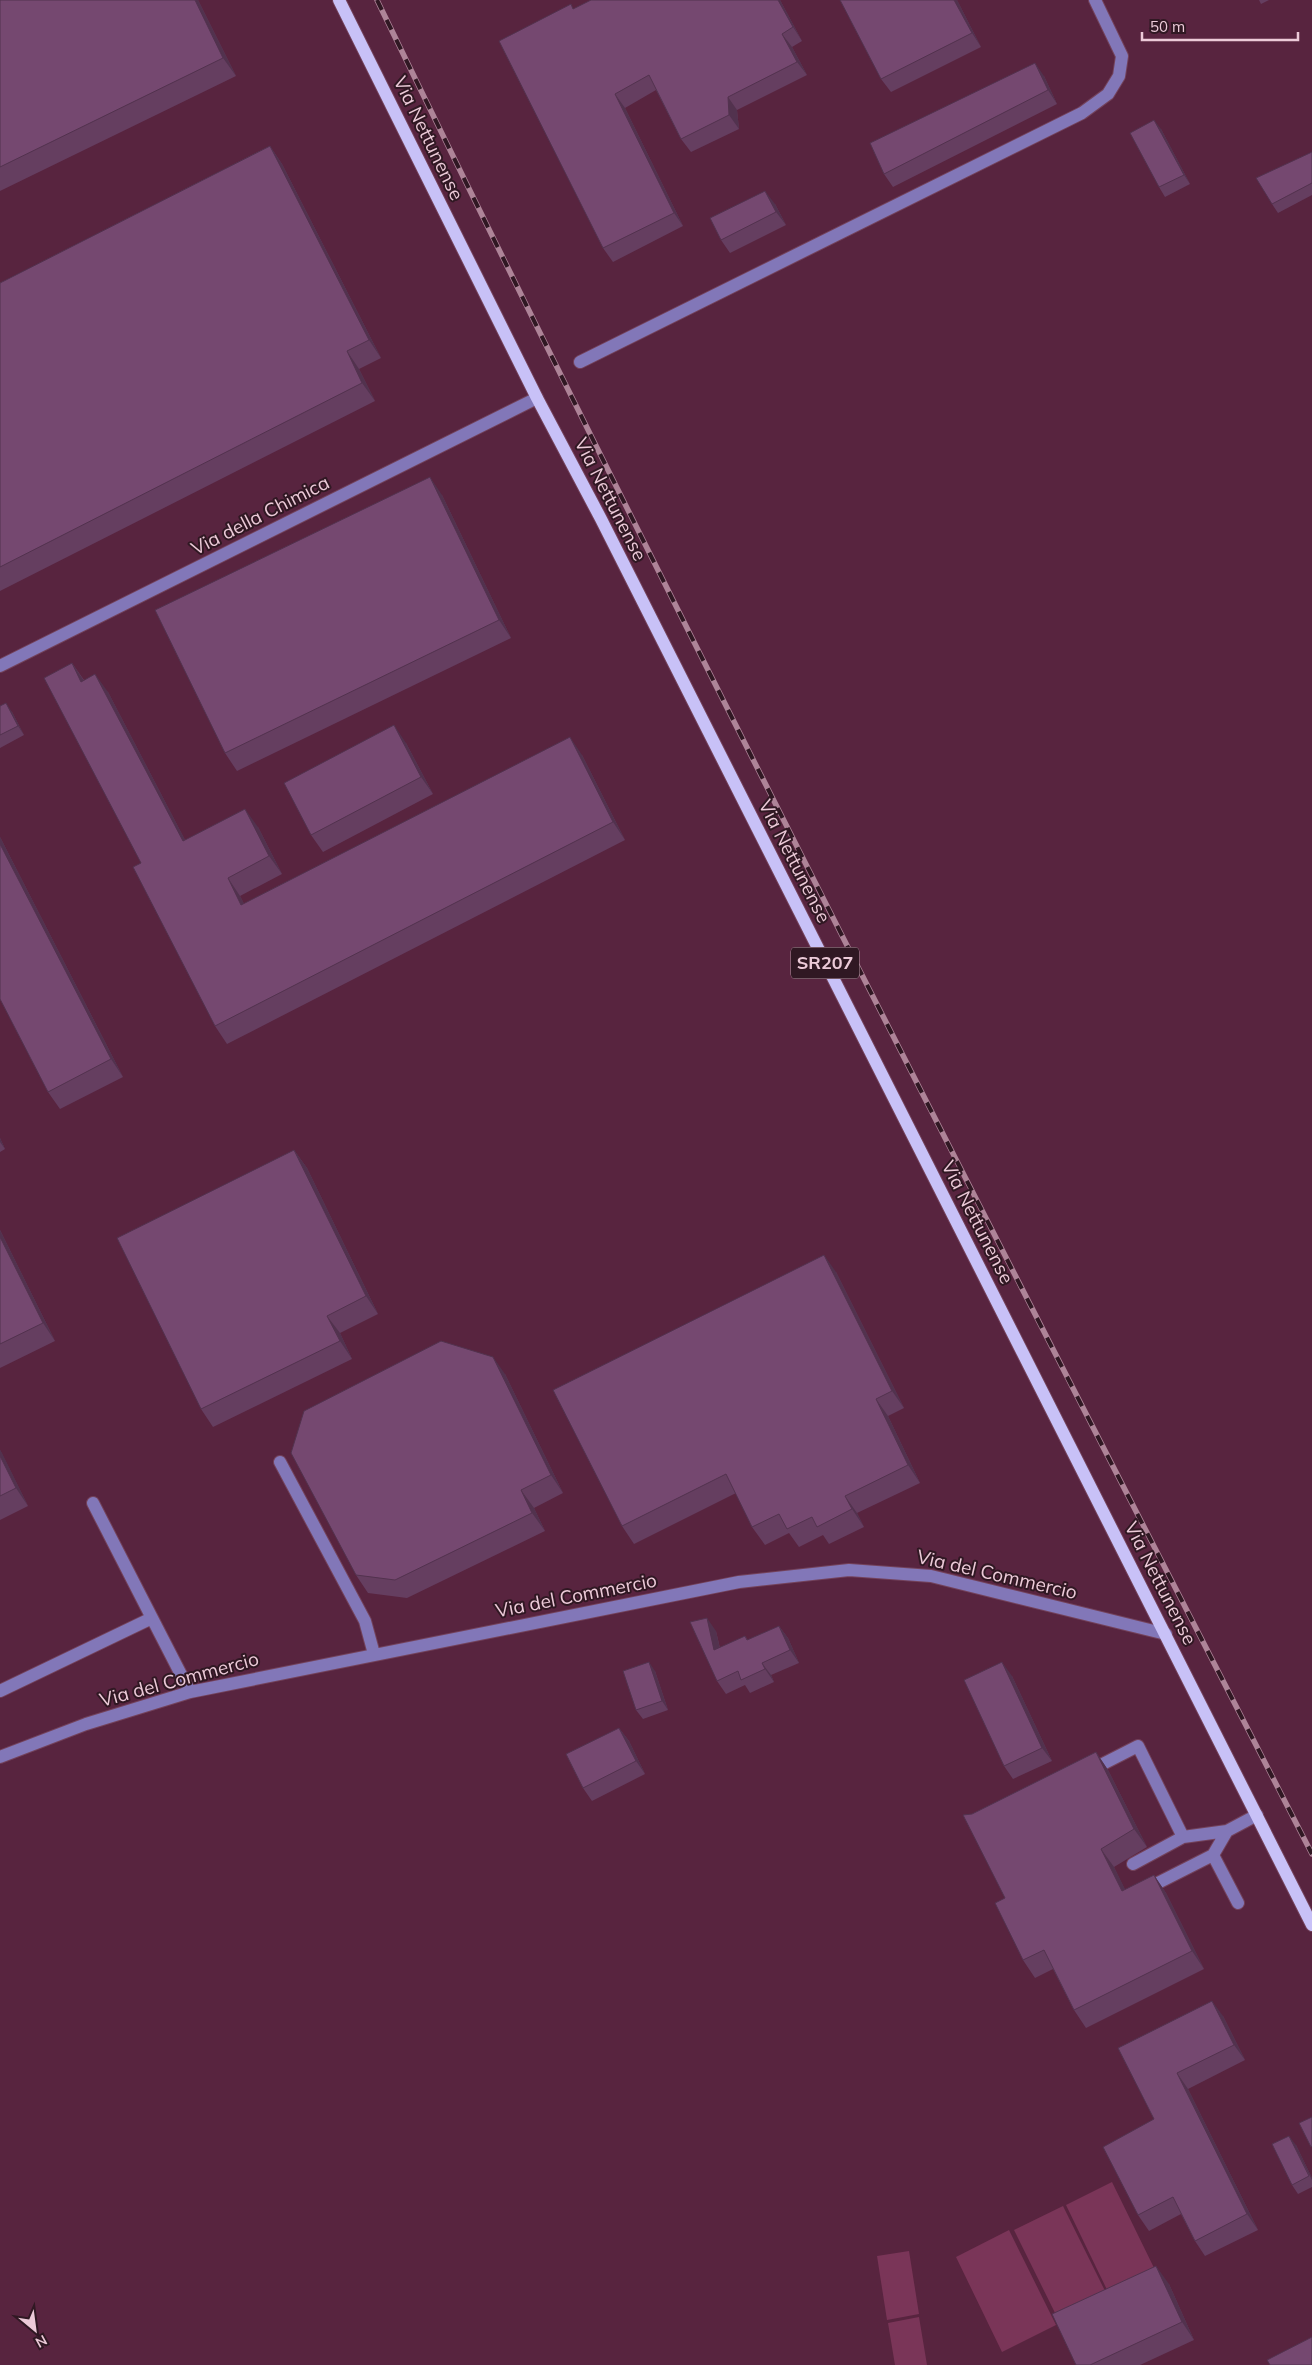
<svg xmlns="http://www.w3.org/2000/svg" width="1312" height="2365" font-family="Mulish,sans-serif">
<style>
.pitch{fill:#7a3558}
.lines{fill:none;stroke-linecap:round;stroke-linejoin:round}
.minor-casing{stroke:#73425b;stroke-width:14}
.major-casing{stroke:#73425b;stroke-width:14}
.minor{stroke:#8277b8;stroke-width:12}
.major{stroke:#c8c1f7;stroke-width:12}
.rail-casing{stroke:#ae8498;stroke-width:5.5}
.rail{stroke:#301823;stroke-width:4;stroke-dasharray:11;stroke-linecap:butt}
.wall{fill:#653e60}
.shaded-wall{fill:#52324e}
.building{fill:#754870;stroke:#52324e}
.labels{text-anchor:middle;stroke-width:4;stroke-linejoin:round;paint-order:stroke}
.shield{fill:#301823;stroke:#b495a2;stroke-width:1}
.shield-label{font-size:18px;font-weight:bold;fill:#eccad8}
.street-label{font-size:19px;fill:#eccad8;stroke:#301823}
</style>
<rect width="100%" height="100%" fill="#58243f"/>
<path class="pitch" d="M1112,2182L1158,2276L1111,2298L1066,2205Z
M1063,2206L1109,2299L1060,2323L1014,2230Z
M1009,2230L1056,2325L1002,2352L956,2257Z
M909,2251L919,2314L887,2320L877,2256Z
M919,2317L927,2365H895L888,2323Z"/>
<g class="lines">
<defs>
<path id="minor" d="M580,362L1082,113L1108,94L1119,76L1122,56L1095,0
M0,666L537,398
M280,1462L365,1621L374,1654
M93,1503L152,1618
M0,1691L152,1618L190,1692
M0,1757L86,1724L190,1692L739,1582L849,1570L931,1576L1166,1634
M1089,1771L1138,1746L1183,1837L1227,1831L1257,1815
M1213,1855L1238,1903
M1133,1864L1183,1837
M1144,1890L1213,1855L1227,1831"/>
<path id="major" d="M339,0L537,398L601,519L1312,1925"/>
</defs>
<use href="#minor" class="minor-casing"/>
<use href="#major" class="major-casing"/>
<use href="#minor" class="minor"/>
<use href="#major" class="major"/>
<defs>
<path id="rail" d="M377,0C679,623 996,1239 1312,1854"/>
</defs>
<use href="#rail" class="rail-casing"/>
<use href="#rail" class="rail"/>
</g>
<path class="wall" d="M0,0H198L236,76L0,191Z
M591,0H780L802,41L792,47L807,75L737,110L739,129L691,152L681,139L656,90L625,108L683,226L613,262L603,248L574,9Z
M840,0H957L981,47L891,92L881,79Z
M1259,0H1269L1261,4Z
M1044,76L1057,104L893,187L884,174Z
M1161,129L1190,184L1165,197L1159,187Z
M270,146L282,164L381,358L359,369L375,401L0,591V283Z
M1312,152V195L1278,213L1272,204Z
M775,204L786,225L730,253L721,240Z
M442,495L511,638L237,771L225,753Z
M72,663L84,680L108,692L185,840L258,827L282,874L240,896L244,904L582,755L625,840L227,1044L215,1026L141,863Z
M0,706L12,712L24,735L0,748Z
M406,743L433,794L323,852L311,835Z
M0,837L123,1077L60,1109L48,1092L0,999Z
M0,1138L5,1149L0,1152Z
M294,1150L307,1168L378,1314L340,1333L352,1359L213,1427L201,1409Z
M0,1230L55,1341L0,1368Z
M836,1272L904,1408L888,1416L920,1483L857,1513L864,1527L829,1544L823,1535L799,1547L789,1533L765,1545L752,1527L736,1493L634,1544L622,1526Z
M505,1374L563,1493L534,1508L545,1531L407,1598L368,1593L356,1575Z
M0,1450L28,1506L0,1520Z
M779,1626L788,1638L799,1663L771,1675L774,1682L750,1693L745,1685L726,1694L717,1681L716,1631L720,1648L745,1636L748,1640Z
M655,1671L668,1710L643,1719L636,1710Z
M1012,1676L1052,1761L1013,1779L1004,1766Z
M619,1728L629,1741L645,1774L592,1801L583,1788Z
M1096,1752L1108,1770L1147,1847L1114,1867L1125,1890L1154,1875L1166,1893L1204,1969L1086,2028L1074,2010L1053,1969L1035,1978L1023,1960L1005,1898L972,1814Z
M1223,2016L1245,2060L1188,2089L1258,2230L1205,2256L1195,2241L1181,2214L1149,2231L1138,2215L1154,2119L1118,2048Z
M1296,2145L1312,2178V2187L1298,2194L1292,2185Z
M1169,2284L1194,2340L1140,2365H1076Z"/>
<path class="shaded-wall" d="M195,0H198L236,76L223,58Z
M778,0H780L802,41L793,27Z
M954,0H957L981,47L972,33Z
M782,34L792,47L807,75L797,62Z
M1035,63L1044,76L1057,104L1048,90Z
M615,94L625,108L683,226L674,213Z
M728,97L737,110L739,129L729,115Z
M1154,120L1161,129L1190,184L1184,175Z
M270,146L282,164L381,358L369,340Z
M765,191L775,204L786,225L776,212Z
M347,351L359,369L375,401L362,383Z
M430,477L442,495L511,638L499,620Z
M72,663L84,681L81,682Z
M95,674L108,692L195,859L183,841Z
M6,703L12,712L24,735L18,726Z
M394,725L406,743L433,794L421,777Z
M570,737L582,755L625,840L613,822Z
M245,809L258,827L282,874L269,856Z
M0,837L123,1077L111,1059L0,844Z
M228,878L240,896L254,923L241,905Z
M0,1138L5,1149L0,1142Z
M294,1150L307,1168L378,1314L366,1296Z
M0,1230L55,1341L43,1323L0,1237Z
M824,1255L836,1272L904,1408L892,1391Z
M327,1316L340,1333L352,1359L340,1341Z
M493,1357L505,1374L563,1493L551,1475Z
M876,1399L888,1416L920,1483L908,1465Z
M0,1450L2,1453L28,1506L16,1488L0,1456Z
M521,1490L534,1508L545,1531L532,1513Z
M845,1496L857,1513L864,1527L852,1509Z
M707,1618L716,1631L723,1663L714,1650Z
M779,1626L788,1638L799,1663L790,1650Z
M649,1662L655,1671L668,1710L662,1701Z
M1002,1662L1012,1676L1052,1761L1042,1748Z
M762,1663L771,1675L774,1682L765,1669Z
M619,1728L629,1741L645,1774L636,1761Z
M1096,1752L1108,1770L1147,1847L1134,1829Z
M1101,1849L1114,1867L1135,1909L1122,1891Z
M1154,1875L1166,1893L1204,1969L1192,1951Z
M1212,2001L1223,2016L1245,2060L1234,2045Z
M1177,2073L1188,2089L1258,2230L1247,2214Z
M1289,2136L1296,2145L1312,2178V2180Z
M1156,2266L1169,2284L1194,2340L1182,2322Z"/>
<path class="building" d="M0,0H195L223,58L0,167Z
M591,0H778L793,27L782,34L797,62L728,97L729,115L681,139L649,75L615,94L674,213L603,248L499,41L571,4L573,9Z
M840,0H954L972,33L881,79Z
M1035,63L1048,90L884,174L870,143Z
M1154,120L1184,175L1159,187L1130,133Z
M270,146L369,340L347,351L362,383L0,567V283Z
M1312,152V183L1272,204L1256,178Z
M765,191L776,212L721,240L710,218Z
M430,477L499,620L225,753L155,610Z
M72,663L81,682L95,674L183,841L245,809L269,856L228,878L241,905L570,737L613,822L215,1026L133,867L141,863L44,678Z
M6,703L18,726L0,735V706Z
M394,725L421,777L311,835L284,783Z
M0,844L111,1059L48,1092L0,999Z
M294,1150L366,1296L327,1316L340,1341L201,1409L117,1238Z
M0,1237L43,1323L0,1344Z
M824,1255L892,1391L876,1399L908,1465L845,1496L852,1509L817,1527L812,1517L787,1529L779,1514L752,1527L726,1474L622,1526L553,1390Z
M441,1341L493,1357L551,1475L521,1490L532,1513L395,1580L356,1575L291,1453L304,1411Z
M0,1456L16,1488L0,1496Z
M707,1618L714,1650L745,1636L747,1640L779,1626L790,1650L762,1663L765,1669L741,1680L738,1671L717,1681L690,1622Z
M649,1662L662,1701L636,1710L623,1671Z
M1002,1662L1042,1748L1004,1766L964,1680Z
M619,1728L636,1761L583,1788L566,1754Z
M1096,1752L1134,1829L1101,1849L1122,1891L1154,1875L1192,1951L1074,2010L1044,1950L1023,1960L995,1903L1005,1898L963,1815L972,1814Z
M1212,2001L1234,2045L1177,2073L1247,2214L1195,2241L1173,2197L1138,2215L1103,2147L1154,2119L1118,2048Z
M1312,2117V2146L1311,2147L1299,2123Z
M1289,2136L1309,2176L1292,2185L1272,2144Z
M1156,2266L1182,2322L1090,2365H1076L1052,2314Z
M1312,2337V2365H1270L1267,2360Z"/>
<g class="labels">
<rect class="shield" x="791" y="947.5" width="68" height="31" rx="4"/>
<g class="shield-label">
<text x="825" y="969">SR207</text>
</g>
<g class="street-label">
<text transform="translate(429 138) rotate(64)" y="7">Via Nettunense</text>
<text transform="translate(611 499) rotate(63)" y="7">Via Nettunense</text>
<text transform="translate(260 515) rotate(-27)" y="7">Via della Chimica</text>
<text transform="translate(795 861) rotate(63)" y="7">Via Nettunense</text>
<text transform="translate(978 1222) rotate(63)" y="7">Via Nettunense</text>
<text transform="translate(997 1574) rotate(13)" y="7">Via del Commercio</text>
<text transform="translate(1161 1583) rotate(63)" y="7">Via Nettunense</text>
<text transform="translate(576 1595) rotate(-11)" y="7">Via del Commercio</text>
<text transform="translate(179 1679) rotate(-15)" y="7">Via del Commercio</text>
</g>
</g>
<g transform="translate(35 2330) rotate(151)" stroke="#301823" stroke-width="4" paint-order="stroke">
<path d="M0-4L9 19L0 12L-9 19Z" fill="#eccad8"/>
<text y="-8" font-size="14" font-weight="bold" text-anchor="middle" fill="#eccad8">N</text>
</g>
<path d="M1142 32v8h156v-8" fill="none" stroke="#eccad8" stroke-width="2.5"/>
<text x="1150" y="32" font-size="15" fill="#eccad8" stroke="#301823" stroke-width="4" paint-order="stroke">50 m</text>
</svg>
